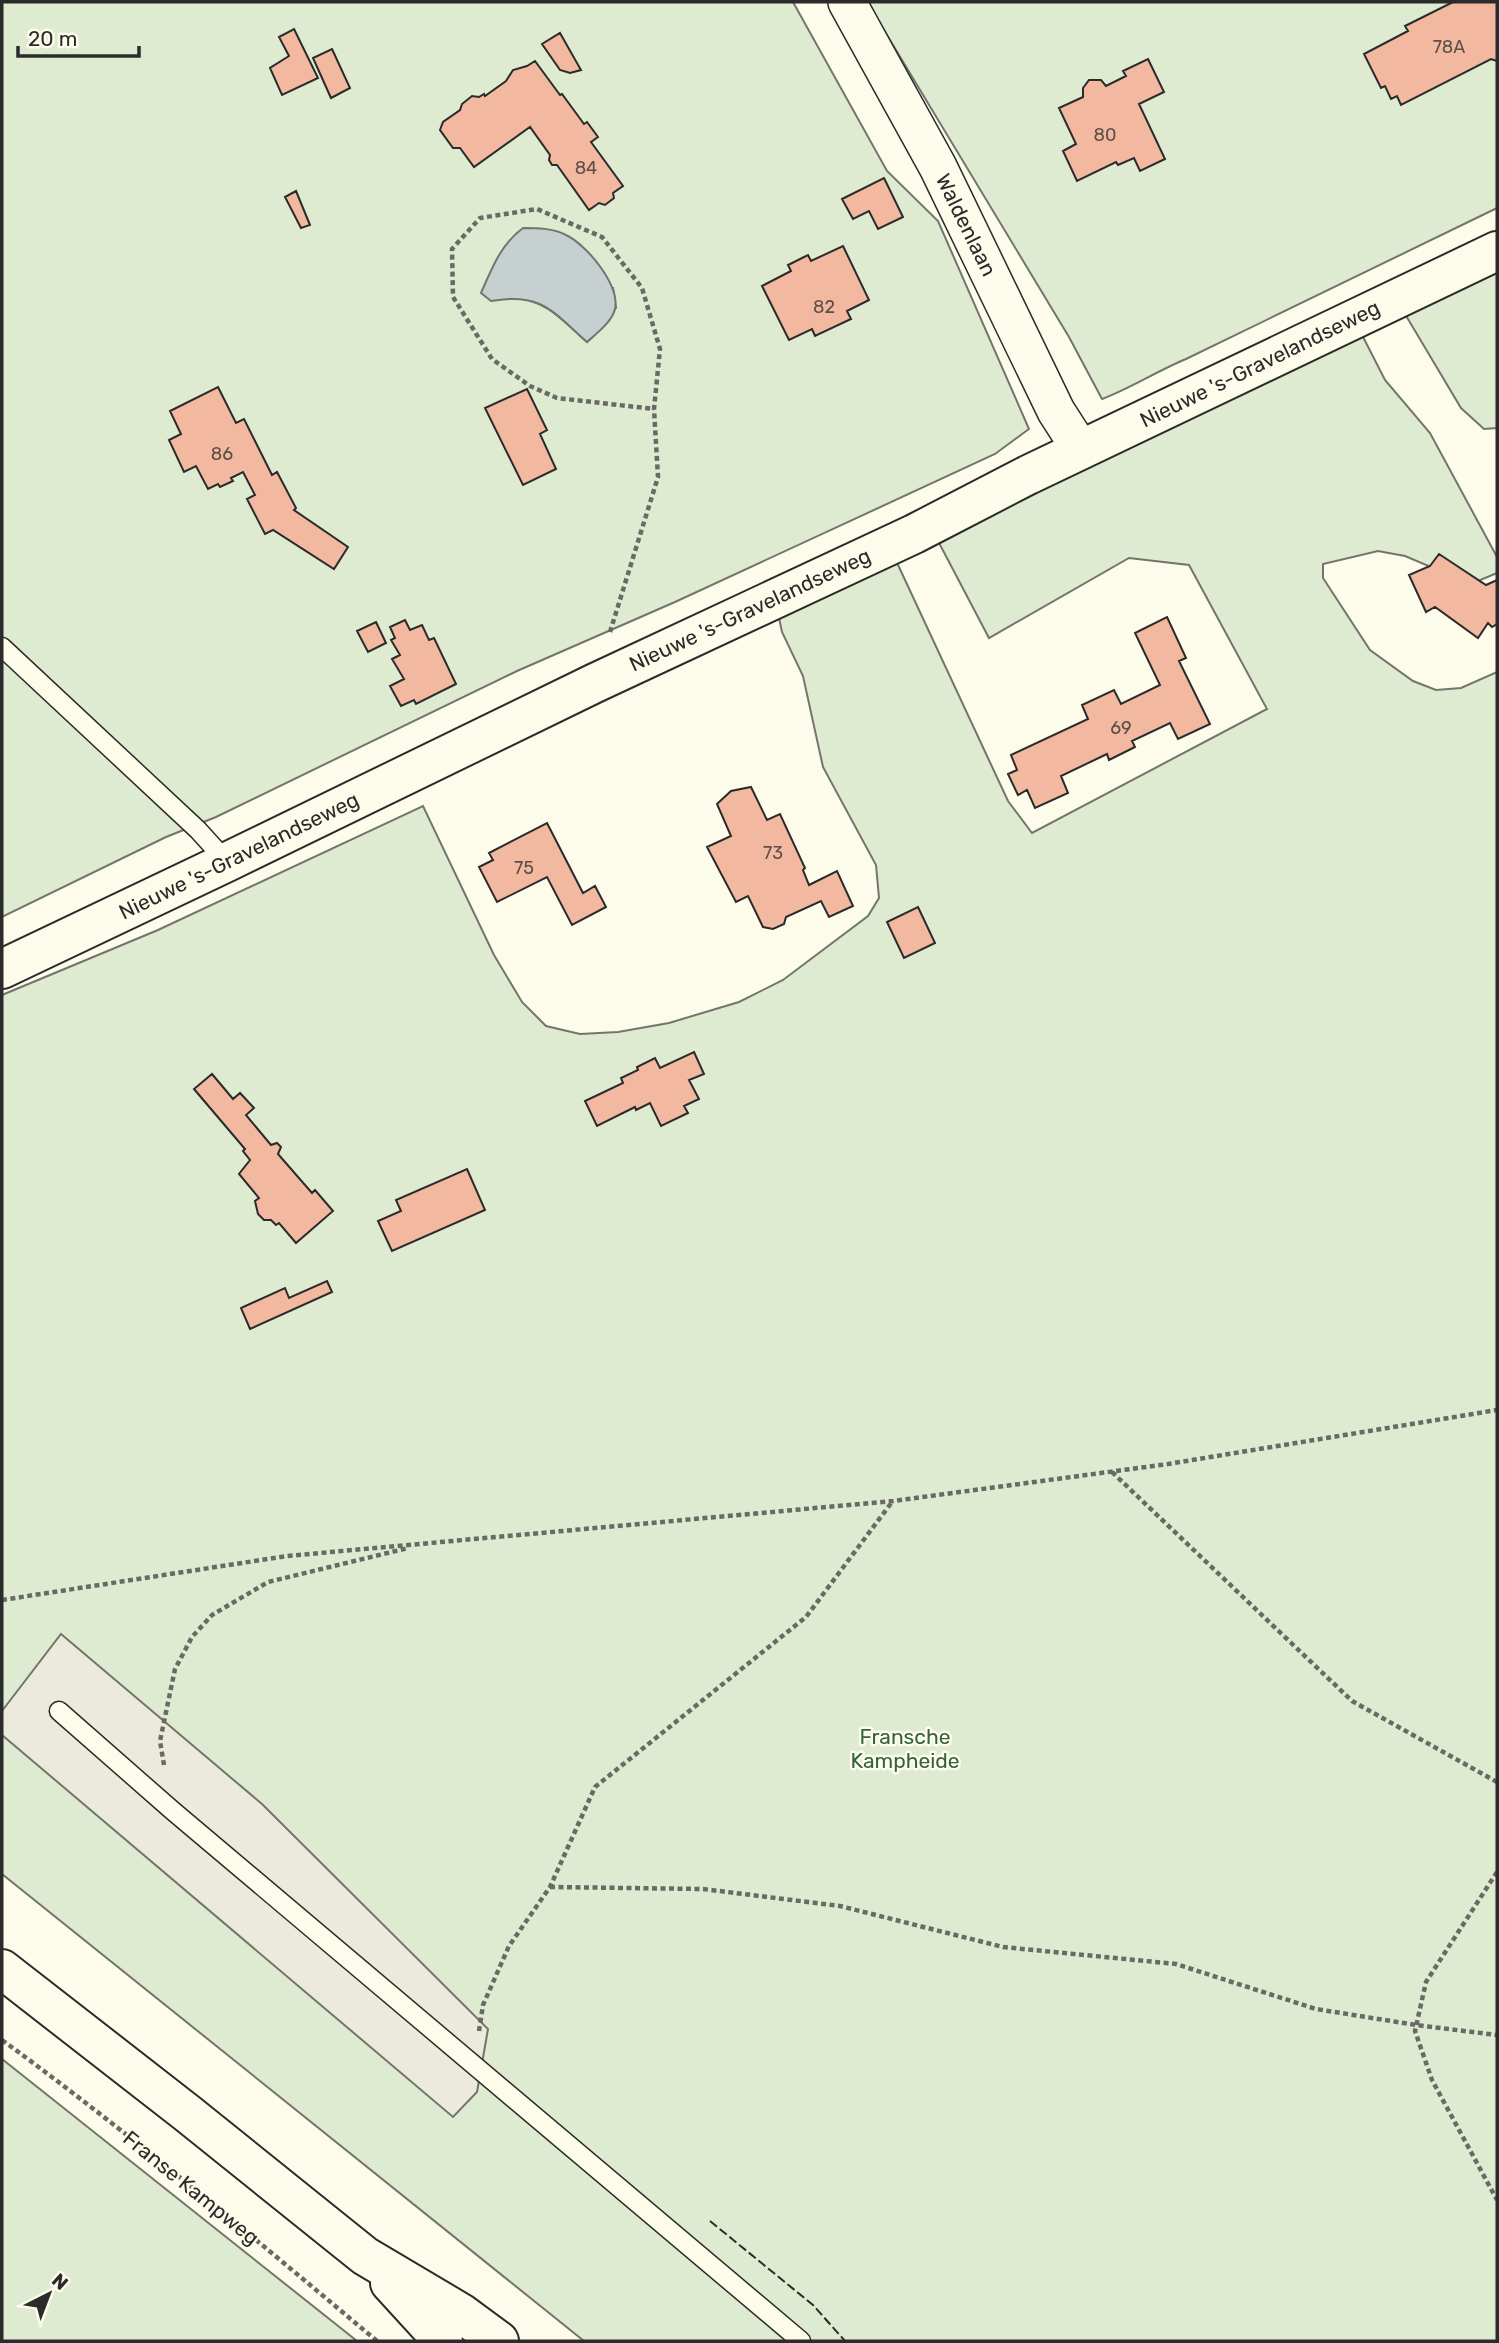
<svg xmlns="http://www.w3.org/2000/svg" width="1499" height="2343" font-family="Rubik,sans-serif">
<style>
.green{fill:#deebd1;stroke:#74746e;stroke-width:2;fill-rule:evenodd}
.parking{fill:#eceadb;stroke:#74746e;stroke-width:2}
.water{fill:#c7d0d0;stroke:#74746e;stroke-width:2}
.building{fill:#f2b8a0;stroke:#2b2b2b;stroke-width:2}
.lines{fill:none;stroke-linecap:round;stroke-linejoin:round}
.service-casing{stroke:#2b2b2b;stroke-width:21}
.minor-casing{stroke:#2b2b2b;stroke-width:40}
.secondary-casing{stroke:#2b2b2b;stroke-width:42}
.primary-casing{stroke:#2b2b2b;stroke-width:42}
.path{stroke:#6a6964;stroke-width:4.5;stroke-dasharray:5 3.5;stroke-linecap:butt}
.service{stroke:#fdfbea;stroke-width:18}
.minor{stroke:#fdfbea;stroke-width:37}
.secondary{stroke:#fdfbea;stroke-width:38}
.primary{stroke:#fdfbea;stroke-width:38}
.fence{stroke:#2b2b2b;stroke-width:2;stroke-dasharray:9 3.5;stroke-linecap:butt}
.labels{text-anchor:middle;stroke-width:5;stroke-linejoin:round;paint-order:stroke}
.number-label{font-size:18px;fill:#5d4e48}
.street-label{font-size:21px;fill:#2b2b2b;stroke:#fdfbea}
.park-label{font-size:21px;fill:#34623c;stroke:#fdfbea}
</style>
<rect width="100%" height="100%" fill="#fdfbea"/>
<path class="green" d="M2,2H793L887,171L938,221L1029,429L995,454L675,602L517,671L216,817L166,837L2,917ZM613,288L616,308L587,342C561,319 548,301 512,297Z
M867,2H1497V208L1186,359C1157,371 1131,388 1102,399L1069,337Z
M1497,265V428L1484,429L1461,408L1402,309Z
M1359,329L1385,380L1430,433L1497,557V573L1471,584L1405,556L1378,551L1323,564V578L1370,650L1413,681L1436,690L1461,688L1497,672V2341H584L2,1874V995L158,930L423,806L494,955L522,1002L546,1026L580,1034L618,1032L669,1023L739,1002L783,980L868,916L879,898L876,865L823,767L803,676L782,632L779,618L892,552L1008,801L1032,833L1267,709L1189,565L1129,558L989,638L938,541Z
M2,2059L357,2341H2Z"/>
<path class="parking" d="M61,1634L262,1804L488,2029L477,2092L453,2117L2,1735V1711Z"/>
<path class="water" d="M523,228C537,228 553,228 566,235C587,245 620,285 615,309C612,322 596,334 587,342C552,311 541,292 491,301L481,293C492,268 501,244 523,228Z"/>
<path class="building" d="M1453,2H1497V61L1491,59L1401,105L1397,96L1391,99L1385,86L1381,88L1364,54L1408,31L1405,26Z
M294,29L318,78L282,95L270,68L289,56L279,37Z
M560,33L581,70L570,73L560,70L542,44Z
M332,49L350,88L331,98L313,58Z
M1148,59L1164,92L1139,104L1165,159L1140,171L1134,158L1118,165L1116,162L1077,181L1063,151L1076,144L1059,108L1083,97V88L1089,80H1101L1106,86L1126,76L1123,71Z
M535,61L560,95L562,94L584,124L587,122L598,137L591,142L623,186L613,193L614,198L605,205L599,203L589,210L557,165H552L549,160L550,155L530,127L474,167L460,148H453L440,130L443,122L460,110L462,104L472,96L479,97L484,94L485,96L506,81L513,70L527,66Z
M884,178L903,217L878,229L869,211L853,219L842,199Z
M296,191L310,225L301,228L285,197Z
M843,246L869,300L847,311L851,319L815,336L812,329L789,340L762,286L791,271L788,265L808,255L811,261Z
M218,387L236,423L244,419L272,475L277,472L296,508L294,510L348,547L334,569L273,530L265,534L247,499L255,495L243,472L231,478L233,481L220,487L218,484L208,489L196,466L184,472L169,440L181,434L170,411Z
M527,389L547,430L540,434L556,469L523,485L485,408Z
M1439,554L1486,585L1497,580V624L1492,627L1488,623L1478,638L1435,607L1426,612L1409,575L1430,566Z
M1167,617L1186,658L1179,661L1210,724L1178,739L1170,723L1132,741L1135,747L1109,760L1107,754L1061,776L1068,793L1035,808L1027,790L1018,795L1008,774L1017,770L1011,755L1088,719L1082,705L1114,690L1121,704L1160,685L1135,633Z
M405,620L410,630L422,625L429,640L434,638L456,684L416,704L414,700L401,706L390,686L404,679L392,659L400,655L391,640L395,638L390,627Z
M376,622L386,643L368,652L357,631Z
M751,787L767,820L780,814L805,868L803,870L809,885L837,871L853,906L829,917L821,901L786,917L784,924L773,929L763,927L748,896L736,902L707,847L731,836L717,804L731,791Z
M547,823L583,893L595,886L606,907L572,925L547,877L497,902L479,867L493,860L489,853Z
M918,907L935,943L904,958L887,922Z
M694,1052L704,1074L689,1080L699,1099L684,1106L688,1113L661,1126L650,1103L636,1110L635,1107L597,1126L585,1101L623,1083L621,1078L638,1070L637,1067L655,1058L660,1068Z
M212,1074L233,1099L240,1093L254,1108L246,1115L271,1145L277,1143L281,1147L278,1154L312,1193L315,1190L333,1211L296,1243L279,1223L276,1225L271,1220H264L258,1214L255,1201L259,1198L239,1174L250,1160L243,1151L245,1149L194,1089Z
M467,1169L485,1210L392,1251L378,1221L401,1211L396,1200Z
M327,1281L332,1292L250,1329L241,1308L285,1288L289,1298Z"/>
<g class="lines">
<defs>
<path id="service" d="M2,647L198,830L227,862
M59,1711L173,1811L801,2341"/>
<path id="minor" d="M847,2L938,167L1056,411L1081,450"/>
<path id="secondary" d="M2,969L227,862L595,683L914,534L1028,475L1497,251"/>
<path id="primary" d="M2,1969L187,2113L365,2256L461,2313L499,2341
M390,2283L443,2341"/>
</defs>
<use href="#service" class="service-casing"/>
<use href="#minor" class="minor-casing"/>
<use href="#secondary" class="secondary-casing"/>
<use href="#primary" class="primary-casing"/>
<path class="path" d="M610,632L658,477L654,409L660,349L642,288L602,237L537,209L480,218L452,249L453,297L492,359L530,386L557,398L654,409
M1112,1472L1352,1701L1497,1782
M2,1600L287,1556L893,1501L1168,1464L1497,1410
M164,1765L160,1741L175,1669L192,1637L212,1615L268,1582L408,1548
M1497,1872L1426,1982L1415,2031L1432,2080L1497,2200
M550,1887L703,1889L840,1906L1003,1947L1176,1964L1316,2009L1416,2025L1497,2035
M479,2031L483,2005L509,1946L550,1887L595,1787L806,1617L892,1502
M2,2040C131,2134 254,2238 377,2341"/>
<use href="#service" class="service"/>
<use href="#minor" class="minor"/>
<use href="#secondary" class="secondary"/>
<use href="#primary" class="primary"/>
<path class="fence" d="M710,2221L813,2305L845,2341"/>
</g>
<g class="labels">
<g class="number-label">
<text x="1449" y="53">78A</text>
<text x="1105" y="141">80</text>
<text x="586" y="174">84</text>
<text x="824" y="313">82</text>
<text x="222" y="460">86</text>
<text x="1121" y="734">69</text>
<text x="773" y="859">73</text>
<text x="524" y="874">75</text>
</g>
<g class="street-label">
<text transform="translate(966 225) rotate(64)" y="7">Waldenlaan</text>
<text transform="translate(1260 364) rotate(-26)" y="7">Nieuwe 's-Gravelandseweg</text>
<text transform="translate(750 610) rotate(-25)" y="7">Nieuwe 's-Gravelandseweg</text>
<text transform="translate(239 856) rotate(-26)" y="7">Nieuwe 's-Gravelandseweg</text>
<text transform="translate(191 2188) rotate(39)" y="7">Franse Kampweg</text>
</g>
<g class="park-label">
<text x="905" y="1744">Fransche<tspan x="905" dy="24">Kampheide</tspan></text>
</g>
</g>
<rect width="1499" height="2343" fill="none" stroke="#2b2b2b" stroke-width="7"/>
<g transform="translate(49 2294) rotate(42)" stroke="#fdfbea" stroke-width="5" paint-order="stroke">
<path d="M0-5L12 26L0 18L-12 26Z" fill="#2b2b2b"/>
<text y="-10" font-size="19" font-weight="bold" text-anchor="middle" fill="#2b2b2b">N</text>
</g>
<path d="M18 46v10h121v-10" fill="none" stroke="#2b2b2b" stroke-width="3.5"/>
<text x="28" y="46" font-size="21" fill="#2b2b2b" stroke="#fdfbea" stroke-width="5" paint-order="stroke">20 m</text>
</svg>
